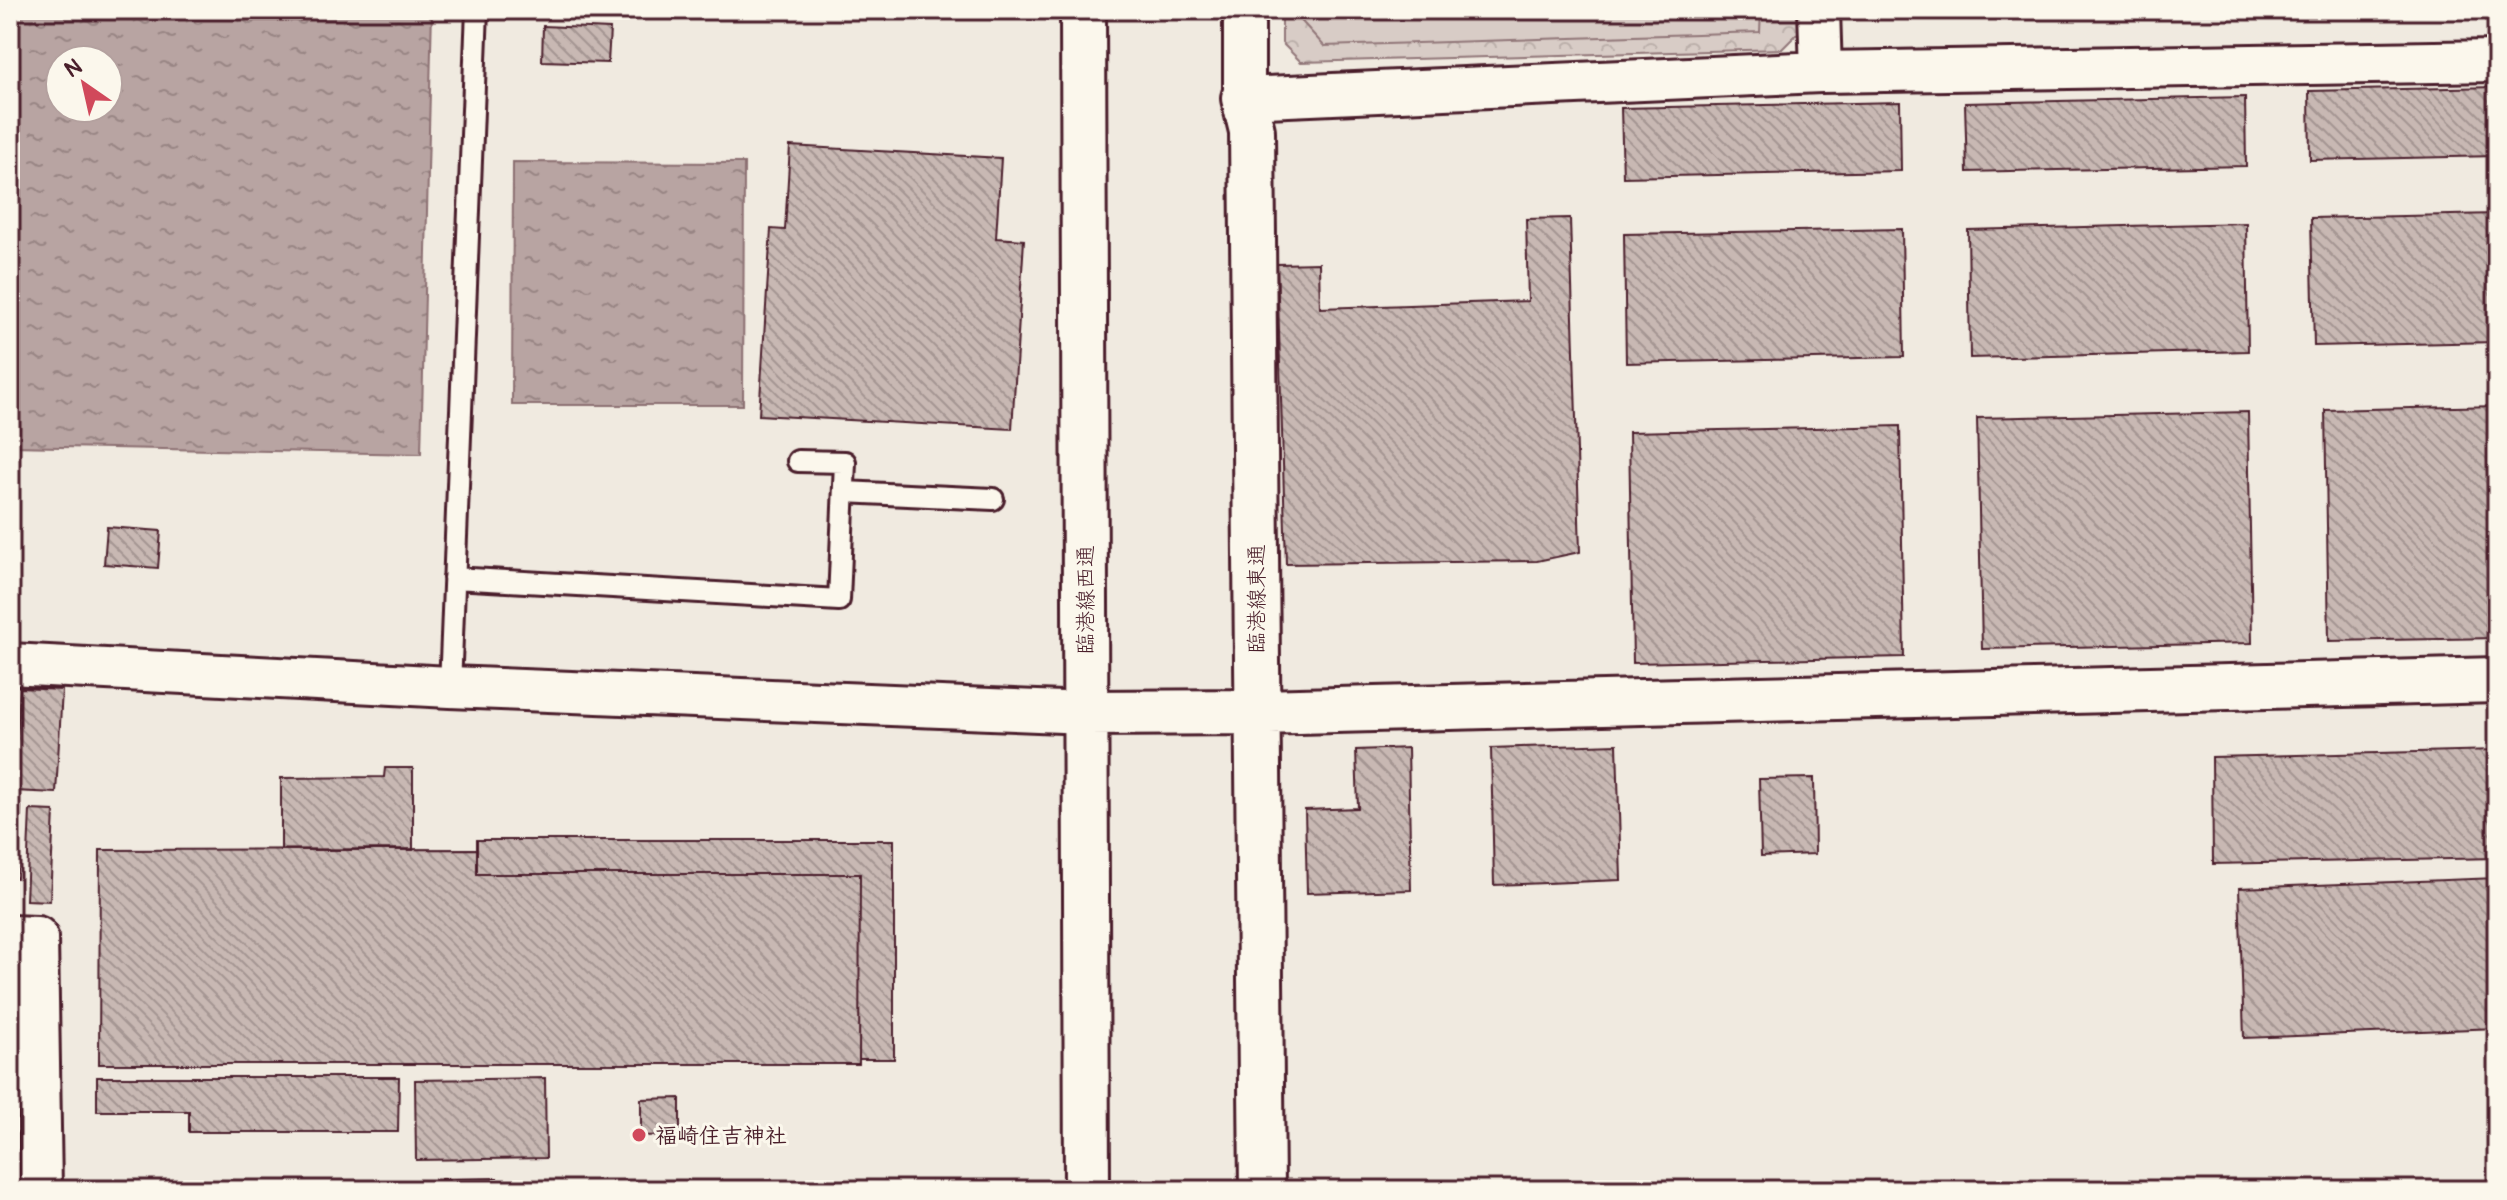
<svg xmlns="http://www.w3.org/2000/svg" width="2507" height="1200" font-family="Pangolin,'Klee One',sans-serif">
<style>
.park{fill:url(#park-crowns);stroke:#917678;stroke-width:2}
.pitch{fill:#d8ccc6;stroke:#917678;stroke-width:2}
.water{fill:url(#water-ripples);stroke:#8c6f72;stroke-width:2;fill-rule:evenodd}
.building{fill:url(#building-back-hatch);stroke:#4a1f2b;stroke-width:2}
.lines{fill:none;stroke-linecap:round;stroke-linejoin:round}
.service-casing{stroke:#4a1f2b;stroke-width:26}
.minor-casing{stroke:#4a1f2b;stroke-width:46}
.tertiary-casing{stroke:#4a1f2b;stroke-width:50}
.service{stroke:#fbf7ec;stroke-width:20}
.minor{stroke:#fbf7ec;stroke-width:40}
.tertiary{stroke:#fbf7ec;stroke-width:44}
.poi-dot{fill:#d1495b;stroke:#fbf7ec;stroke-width:3}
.labels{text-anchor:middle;stroke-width:6;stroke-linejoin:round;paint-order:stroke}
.street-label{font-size:22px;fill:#4a1f2b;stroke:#fbf7ec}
.poi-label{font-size:22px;font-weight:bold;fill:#4a1f2b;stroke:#fbf7ec;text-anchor:start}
</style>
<defs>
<pattern id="park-crowns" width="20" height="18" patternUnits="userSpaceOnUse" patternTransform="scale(2)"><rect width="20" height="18" fill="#d8ccc6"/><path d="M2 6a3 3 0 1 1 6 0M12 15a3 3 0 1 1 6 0" fill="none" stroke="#bbafaa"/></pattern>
<pattern id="water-ripples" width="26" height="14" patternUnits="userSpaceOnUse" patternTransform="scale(2)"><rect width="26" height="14" fill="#b8a4a2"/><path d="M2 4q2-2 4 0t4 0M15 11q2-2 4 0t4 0" fill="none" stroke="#988584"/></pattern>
<pattern id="building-back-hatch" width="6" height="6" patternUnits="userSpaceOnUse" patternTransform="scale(2)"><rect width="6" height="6" fill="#c8b8b3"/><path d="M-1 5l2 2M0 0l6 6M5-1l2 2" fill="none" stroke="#a49592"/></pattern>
</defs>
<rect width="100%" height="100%" fill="#f0eae0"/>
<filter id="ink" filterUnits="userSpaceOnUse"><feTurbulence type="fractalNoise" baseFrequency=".0125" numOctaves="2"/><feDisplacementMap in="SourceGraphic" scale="16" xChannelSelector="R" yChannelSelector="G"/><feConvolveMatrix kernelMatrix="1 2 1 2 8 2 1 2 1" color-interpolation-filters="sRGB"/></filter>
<g filter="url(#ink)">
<path class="park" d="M1282,10H1798L1799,32L1782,49L1301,62L1282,43Z"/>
<path class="pitch" d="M1296,10H1761L1760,32L1324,46L1296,15Z"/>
<path class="water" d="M10,10H432L421,454L10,446ZM60,60H108V108H60Z
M513,162L744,163L743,405H512Z"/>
<path class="building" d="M543,26L610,29L608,63L542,61Z
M2497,87V156L2310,160L2309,91Z
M2245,97L2246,166L1967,172L1965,103Z
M1900,102L1901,171L1623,177L1621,108Z
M790,146L1001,158L996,238L1024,240L1012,429L759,415L771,229L785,230Z
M2497,214V342L2314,346L2311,218Z
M1570,218L1580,552L1537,561L1286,564L1277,264L1319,263L1320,308L1528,301L1526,219Z
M2246,223L2248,351L1970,358L1968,230Z
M1902,229L1904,357L1626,363L1624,234Z
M2497,406V638L2329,641L2325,410Z
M2248,412L2252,643L1982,649L1977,418Z
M1900,426L1904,657L1633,663L1629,432Z
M107,527L161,531L158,568L104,564Z
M20,688L62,690L56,793L14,791Z
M1617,744L1621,880L1494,885L1491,748Z
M1408,748L1411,890L1307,893L1305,810L1358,808L1356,750Z
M2497,750V858L2213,864L2212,757Z
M385,768H413V850H281V778L384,777Z
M1814,778L1815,854L1761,856L1759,779Z
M10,806L21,807L17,878L10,877Z
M30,810L54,811L50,901L26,900Z
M477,840H894V1059H859L860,874H477Z
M477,849V874H860L859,1064H99L100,850Z
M2497,878V1028L2244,1038L2239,888Z
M97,1077H399L398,1132H189V1111H97Z
M545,1078L546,1158L416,1160L415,1080Z
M680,1098V1135L641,1136V1099Z
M497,1178V1190H441V1179Z"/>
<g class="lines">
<defs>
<path id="service" d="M844,492L993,499
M454,578L839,600L845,462L798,461
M450,687L477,10"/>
<path id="minor" d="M1244,10V98L1821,72L2497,61
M1819,10L1821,72
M10,664L450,687L1086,713
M10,936L37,937L41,1190"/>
<path id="tertiary" d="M1083,10L1087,1190
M1244,98L1252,131L1262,1190
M1086,713L1257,712L2497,680"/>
</defs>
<use href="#service" class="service-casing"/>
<use href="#minor" class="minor-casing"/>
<use href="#tertiary" class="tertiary-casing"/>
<use href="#service" class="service"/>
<use href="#minor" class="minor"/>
<use href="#tertiary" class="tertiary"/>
</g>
</g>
<circle class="poi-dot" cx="639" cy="1135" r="8"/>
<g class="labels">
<g class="street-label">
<text transform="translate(1256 599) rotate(-90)" y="8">臨港線東通</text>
<text transform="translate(1085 600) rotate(-90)" y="8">臨港線西通</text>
</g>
<g class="poi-label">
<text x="655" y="1143">福崎住吉神社</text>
</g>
</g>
<rect width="2507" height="1200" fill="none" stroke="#fbf7ec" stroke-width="40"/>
<rect x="20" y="20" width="2467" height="1160" fill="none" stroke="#4a1f2b" stroke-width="3" filter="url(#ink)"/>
<g transform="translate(84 84) rotate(326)"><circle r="38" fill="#fbf7ec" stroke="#b4a19f" stroke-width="2"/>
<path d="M0-6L14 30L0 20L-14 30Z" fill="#d1495b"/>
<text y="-12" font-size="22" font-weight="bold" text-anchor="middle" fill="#4a1f2b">N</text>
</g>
</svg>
